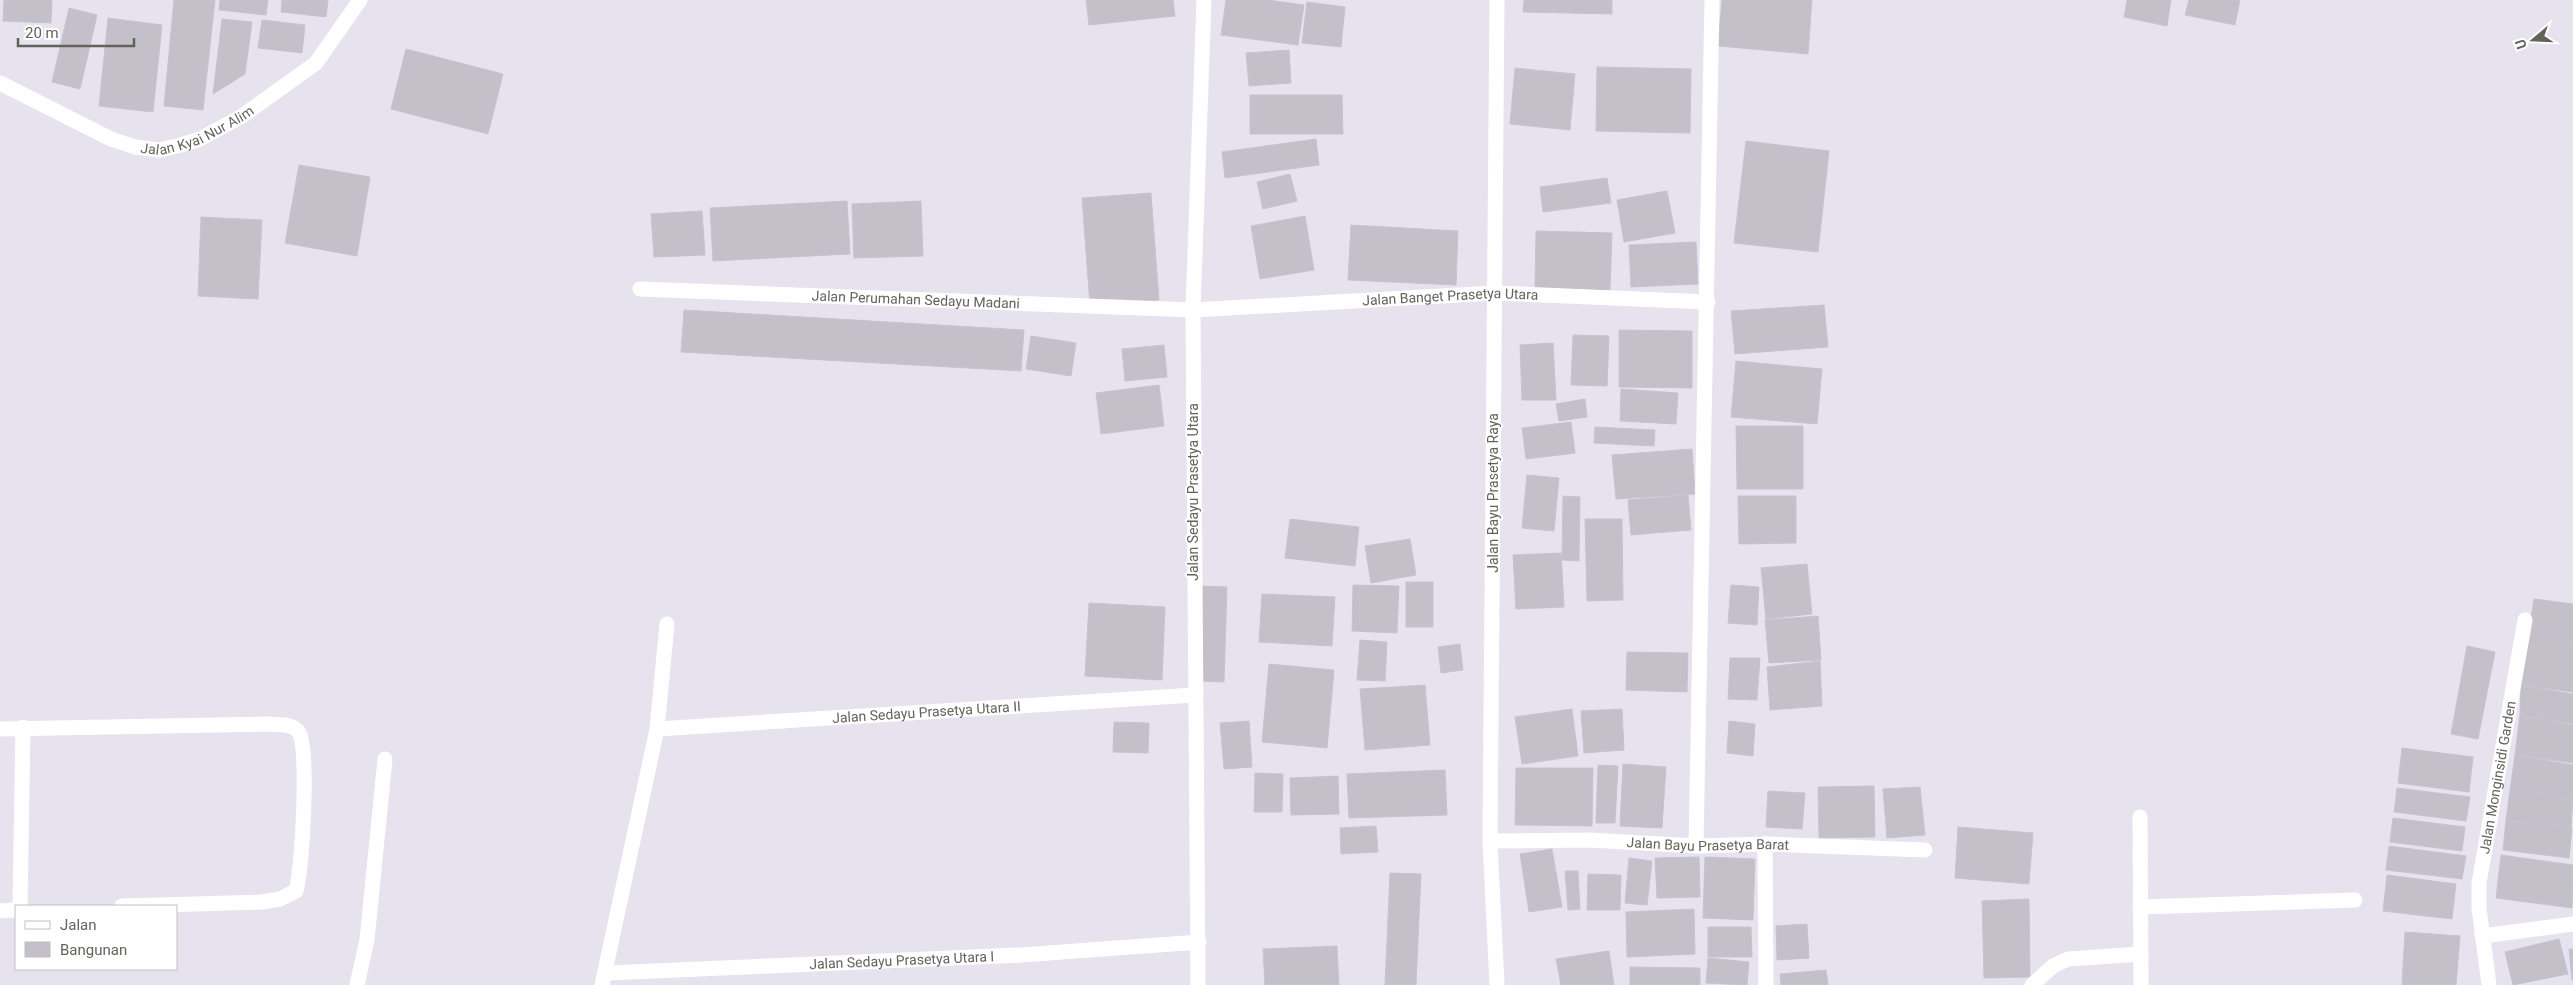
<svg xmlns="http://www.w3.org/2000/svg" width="2573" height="985" font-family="Roboto,sans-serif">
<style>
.building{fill:#c3c0c9;stroke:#c7c2d2}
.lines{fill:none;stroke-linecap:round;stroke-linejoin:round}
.minor{stroke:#fff;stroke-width:15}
.tertiary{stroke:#fff;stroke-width:15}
.labels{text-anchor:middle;stroke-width:4;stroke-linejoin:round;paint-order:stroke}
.street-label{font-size:14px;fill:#62645c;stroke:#fff}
</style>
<rect width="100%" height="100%" fill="#e7e3ee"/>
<path class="building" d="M4,0H52L51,23L3,21Z
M174,0H215L203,110L164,106Z
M220,0H268L266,15L219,10Z
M282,0H328L326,17L281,12Z
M1086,0H1173L1175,16L1089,25Z
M1226,0H1268L1304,5L1298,45L1221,35Z
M1524,0H1612V14L1523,12Z
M1722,0H1812L1808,54L1718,46Z
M2127,0H2171L2167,26L2124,17Z
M2189,0H2240L2235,25L2185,15Z
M1307,2L1345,7L1341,47L1302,43Z
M69,8L97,15L80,89L52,82Z
M108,18L162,25L153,112L99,106Z
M222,19L252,22L245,74L213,94Z
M262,20L305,25L302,53L258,48Z
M406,49L503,74L488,134L391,109Z
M1289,50L1291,83L1249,86L1246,53Z
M1597,67L1691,69L1690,133L1596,131Z
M1515,68L1575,74L1570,130L1510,124Z
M1250,95H1342L1343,134H1250Z
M1316,139L1319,165L1225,178L1222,152Z
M1746,141L1829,151L1818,252L1734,243Z
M299,165L370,177L357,256L285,243Z
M1290,174L1297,201L1263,209L1257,182Z
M1607,178L1611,203L1543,212L1540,187Z
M1667,191L1675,233L1624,242L1617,200Z
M1151,193L1159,300L1090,305L1082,198Z
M847,201L850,254L713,261L710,208Z
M921,201L923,256L854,258L852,204Z
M702,211L705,255L654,257L651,214Z
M1305,216L1314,270L1260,279L1251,226Z
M201,217L262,220L258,299L198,296Z
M1351,225L1458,231L1456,285L1348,280Z
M1536,231L1612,233L1610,290L1535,287Z
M1696,242L1698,284L1631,287L1629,245Z
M1824,305L1828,347L1735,354L1731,311Z
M684,310L1024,330L1021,371L681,352Z
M1619,330L1692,331V388L1619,387Z
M1573,335L1609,336L1607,386L1571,385Z
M1031,336L1076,343L1071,376L1026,369Z
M1553,343L1556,400H1522L1520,345Z
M1164,345L1167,377L1125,381L1122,349Z
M1736,361L1822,369L1817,424L1731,417Z
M1159,385L1164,426L1101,434L1096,393Z
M1621,389L1678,393L1676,424L1620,421Z
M1585,399L1587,417L1559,421L1556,404Z
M1571,422L1575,453L1526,459L1522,428Z
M1736,426H1803V489H1737Z
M1595,427L1655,430L1654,446L1594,443Z
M1692,449L1695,494L1616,499L1612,455Z
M1527,475L1559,478L1554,531L1522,528Z
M1688,495L1691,530L1631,535L1628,500Z
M1563,496L1580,497L1579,561L1562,560Z
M1738,496H1796V543L1739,544Z
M1290,519L1359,527L1355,566L1285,558Z
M1585,519H1622L1623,600L1587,601Z
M1410,539L1416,575L1371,583L1365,546Z
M1561,553L1564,607L1516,609L1513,555Z
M1807,564L1812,614L1766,619L1761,568Z
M1406,582H1433V627H1406Z
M1353,585L1399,586L1397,633L1352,631Z
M1731,585L1759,587L1757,625L1728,623Z
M1201,586L1227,587L1224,682L1198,681Z
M1262,594L1335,597L1332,646L1259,642Z
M2534,599L2573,604V642L2528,636Z
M1089,603L1165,607L1162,680L1085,676Z
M1818,616L1821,660L1769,663L1765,620Z
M2528,636L2573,642V692L2521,685Z
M1360,640L1387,642L1385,681L1357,680Z
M1460,644L1463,670L1441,673L1438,647Z
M2467,646L2495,652L2478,739L2451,734Z
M1627,652L1688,653L1687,692L1626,690Z
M1730,658H1760L1757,700L1728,699Z
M1820,661L1822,706L1770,710L1767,667Z
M1269,664L1334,670L1327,748L1262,742Z
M1425,685L1430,745L1365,750L1360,689Z
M2521,685L2573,694V724L2520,715Z
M1572,709L1578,756L1522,764L1515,717Z
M1622,709L1624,750L1584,753L1581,711Z
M2520,715L2573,725V763L2515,755Z
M1249,721L1252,767L1224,769L1220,723Z
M1729,721L1755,724L1753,756L1727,753Z
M1114,722L1149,723L1148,753L1113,752Z
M2402,748L2473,757L2469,792L2398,783Z
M2515,755L2573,765V799L2510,790Z
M1623,764L1666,767L1662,828L1620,826Z
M1598,765L1618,766L1615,823H1596Z
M1516,768H1593L1592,826L1515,825Z
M1445,770L1447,815L1349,818L1347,774Z
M1255,773L1283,774L1282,812H1254Z
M1338,776L1339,814L1291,815L1290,778Z
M1874,786L1875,837L1819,838L1818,787Z
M1920,787L1925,835L1887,838L1883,789Z
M2397,788L2470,797L2466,821L2394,812Z
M2510,790L2573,799L2571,828L2506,820Z
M1768,791L1805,793L1802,829L1766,827Z
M2393,818L2465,827L2462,851L2390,842Z
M2506,820L2572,828L2569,858L2503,850Z
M1376,826L1378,852L1341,854L1340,828Z
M1958,827L2033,833L2029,884L1955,878Z
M2389,846L2466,856L2462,879L2386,870Z
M1552,849L1562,907L1529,912L1520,854Z
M2501,855L2573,865L2572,908L2496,898Z
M1699,857L1700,897L1657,898L1655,858Z
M1705,857L1755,859L1753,920L1703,918Z
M1629,858L1652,861L1647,905L1625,903Z
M1565,871H1578L1580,909L1568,910Z
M1390,873L1421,874L1416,985H1385Z
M1588,874L1621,875L1620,910H1587Z
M2387,875L2456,884L2452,919L2383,911Z
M2029,899L2030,977L1984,978L1982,901Z
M1694,909L1695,954L1627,957L1626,912Z
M1807,924L1809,958L1777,960L1776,926Z
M1708,927H1751L1752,957H1708Z
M2405,932L2460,936L2456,985H2402Z
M2559,939L2568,974L2513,985L2505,952Z
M1337,946L1339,985H1265L1263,949Z
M2569,949H2573V980H2572Z
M1609,951L1614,985H1561L1556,959Z
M1708,958L1749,962L1747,985L1706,983Z
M1630,967L1700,968V985H1630Z
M1826,970L1828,985H1781L1780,974Z"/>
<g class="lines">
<g class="minor">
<path d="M1497,0L1490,841L1497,985"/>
<path id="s1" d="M640,289L1193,310L1494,293L1708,302"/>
<path d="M0,729L269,724C278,725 291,723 298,731C310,744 302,871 296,891L280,899L262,902L122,906"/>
<path id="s2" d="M657,729L1194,695"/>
<path d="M2140,817L2141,985"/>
<path id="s3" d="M1490,841L1590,840L1696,846L1765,844L1925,850"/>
<path d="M1765,844L1766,985"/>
<path d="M1696,846L1712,0"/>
<path d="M20,906L23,727"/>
<path d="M2140,907L2355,900"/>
<path d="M0,911L16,910"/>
<path d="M2482,936L2573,924"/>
<path id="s4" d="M606,973L1021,955L1199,942"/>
<path d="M357,985L367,940L385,759"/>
<path d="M602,985L657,729L667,624"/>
<path d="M1198,985L1193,310L1204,0"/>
<path d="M2032,985L2053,966L2068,959L2141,954"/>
<path id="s5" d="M2489,985L2479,908V883L2525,620"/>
</g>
<path class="tertiary" id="s6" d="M0,83L111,139L135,147L160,150L181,145L200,139L242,116L316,63L360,0"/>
</g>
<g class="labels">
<g class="street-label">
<text dy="5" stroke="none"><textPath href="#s6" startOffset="216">Jalan Kyai Nur Alim</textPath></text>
<text dy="5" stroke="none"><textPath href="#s1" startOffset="811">Jalan Banget Prasetya Utara</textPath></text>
<text dy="5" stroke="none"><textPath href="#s1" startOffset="276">Jalan Perumahan Sedayu Madani</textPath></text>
<text transform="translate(1193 492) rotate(-90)" y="5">Jalan Sedayu Prasetya Utara</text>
<text transform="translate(1493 493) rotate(-90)" y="5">Jalan Bayu Prasetya Raya</text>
<text dy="5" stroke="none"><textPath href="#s2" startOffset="270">Jalan Sedayu Prasetya Utara II</textPath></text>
<text dy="5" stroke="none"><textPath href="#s5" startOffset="210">Jalan Monginsidi Garden</textPath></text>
<text dy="5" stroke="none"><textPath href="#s3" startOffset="218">Jalan Bayu Prasetya Barat</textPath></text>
<text dy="5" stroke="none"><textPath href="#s4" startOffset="296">Jalan Sedayu Prasetya Utara I</textPath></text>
</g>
</g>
<rect x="15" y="905" width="162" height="65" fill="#ffffff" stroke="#c0c1be"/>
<rect x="25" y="921" width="25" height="8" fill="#ffffff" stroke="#c0c1be"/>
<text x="60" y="930" font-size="15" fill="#62645c">Jalan</text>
<rect x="25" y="942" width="25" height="15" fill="#c3c0c9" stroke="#c0c1be"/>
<text x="60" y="955" font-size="15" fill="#62645c">Bangunan</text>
<g transform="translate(2533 40) rotate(251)" stroke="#ffffff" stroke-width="4" paint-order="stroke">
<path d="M0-4L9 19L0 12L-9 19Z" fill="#62645c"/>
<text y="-8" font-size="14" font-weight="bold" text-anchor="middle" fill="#62645c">U</text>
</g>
<path d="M18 38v8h116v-8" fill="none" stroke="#62645c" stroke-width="2.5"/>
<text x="25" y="38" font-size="15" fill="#62645c" stroke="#ffffff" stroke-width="4" paint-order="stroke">20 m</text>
</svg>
